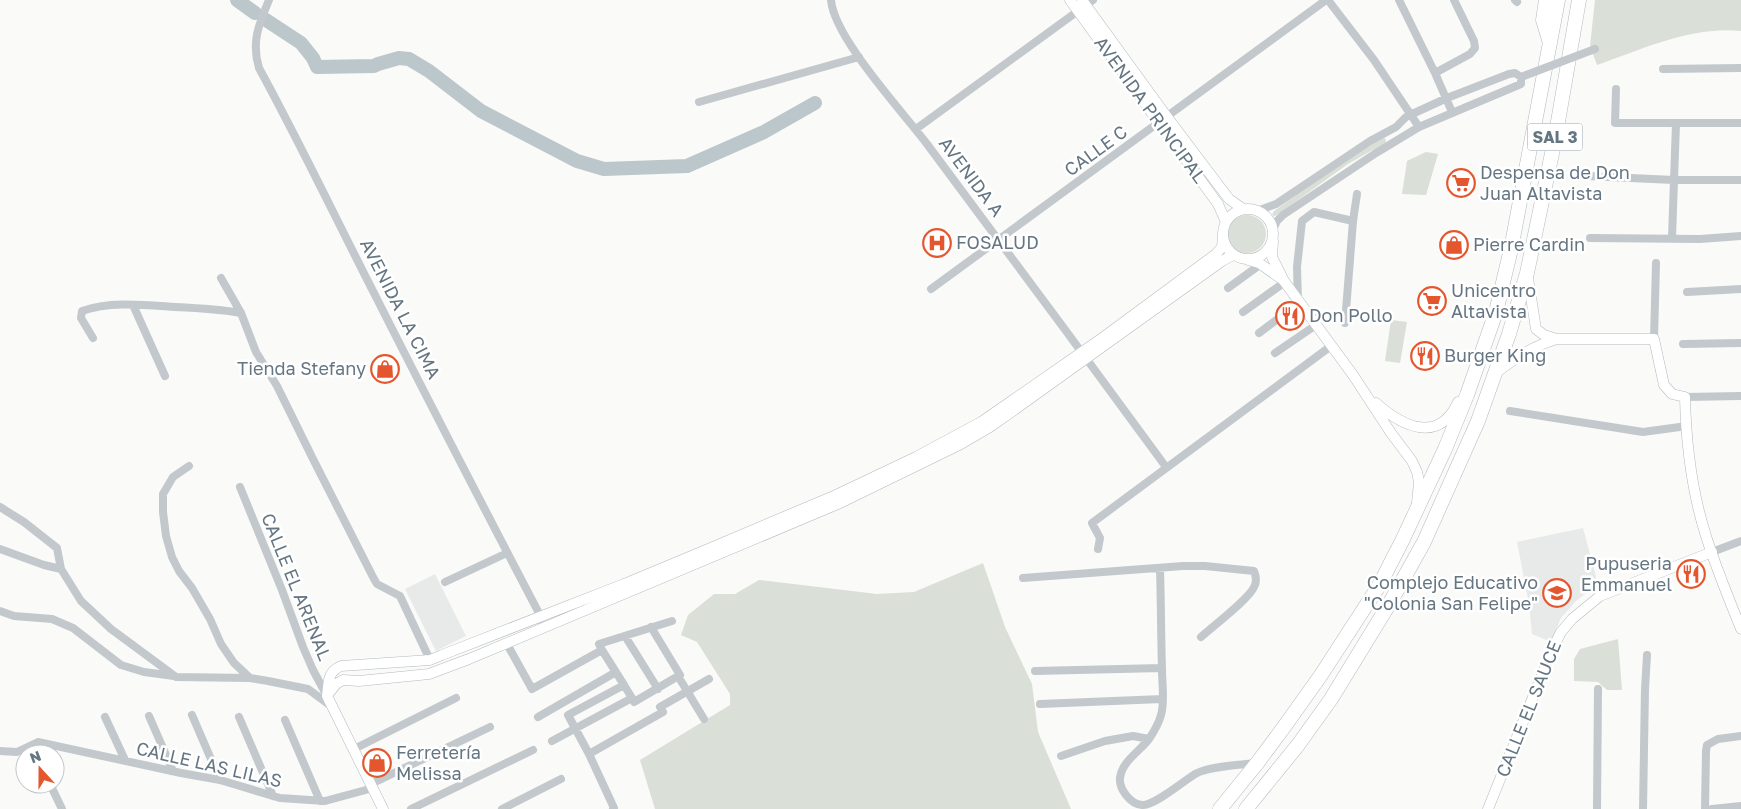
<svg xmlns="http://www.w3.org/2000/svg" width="1741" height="809" font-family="'Golos Text',sans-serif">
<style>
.built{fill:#e8e9e9}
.grass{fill:#dadfd7}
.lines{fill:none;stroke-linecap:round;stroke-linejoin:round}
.river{stroke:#bbc7cb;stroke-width:14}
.secondary-casing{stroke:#b3babf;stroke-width:11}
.highway-casing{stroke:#b4b9bd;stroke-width:15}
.street{stroke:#c3c8cc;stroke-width:8}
.secondary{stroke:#fff;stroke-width:10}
.highway{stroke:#fff;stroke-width:14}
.street-bridge{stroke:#c3c8cc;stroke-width:8}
.labels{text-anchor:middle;stroke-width:5;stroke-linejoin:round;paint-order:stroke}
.shield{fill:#fff;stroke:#939fa8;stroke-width:1}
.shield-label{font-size:16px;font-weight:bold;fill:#657683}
.street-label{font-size:18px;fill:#657683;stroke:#fff}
.poi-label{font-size:18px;fill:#657683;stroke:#fff;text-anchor:start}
</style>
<rect width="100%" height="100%" fill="#fafaf8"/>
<path class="built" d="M1583,528L1598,584L1576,601L1561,618L1551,642L1532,634L1529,604L1517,542Z
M435,574L466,636L436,651L405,589Z"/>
<path class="grass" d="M1595,0H1741V31C1690,26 1644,49 1597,65L1590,46Z
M1385,138L1386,141L1385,143L1348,164L1277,215L1275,216L1272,215L1274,211L1346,159L1381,139Z
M1426,152L1438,154L1426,195L1402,194L1407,161Z
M1228 234a19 19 0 1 1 38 0a19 19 0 1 1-38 0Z
M1391,320L1407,322L1400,363L1385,361Z
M983,563L1005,627L1032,684L1038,732L1071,809H655L640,760L730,705V694L697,642L681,635L688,615L714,594H735L759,580L877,594L914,592Z
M1618,639L1622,690H1607L1598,682L1574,681V659L1580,649Z"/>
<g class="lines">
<path class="river" d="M237,0L255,13
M266,20L301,43L313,58L317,67L374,66L378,64L399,58L409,59L429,71L481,111L577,161L604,169L687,166L764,132L815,103"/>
<defs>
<path id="secondary" d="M1070,0L1218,204L1226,222
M1082,0L1167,117L1229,199L1243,209
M1223 234a25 25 0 1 1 50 0a25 25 0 1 1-50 0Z
M1273,241L1272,257L1284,281L1353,375L1391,433L1412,461L1417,472L1419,482L1417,503
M1248,260L1259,263L1283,280
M1528,278L1536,329L1544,335L1557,339H1654L1664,385L1672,394L1685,397C1686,443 1692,492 1706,536C1716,568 1729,599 1741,629
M1496,373C1515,358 1533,346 1557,339
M1376,403C1403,427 1439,444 1458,402
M329,693L336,684L343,680L359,681L429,674L469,659L838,504L961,444L990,427L1017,408L1222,261L1233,255
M327,696C329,682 327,672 341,666L430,660L442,655L624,584L708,549L836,495L916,457L981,422L1010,402L1105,336L1216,254L1222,247L1223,235
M327,696L383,809
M1488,809L1552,650L1561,632L1572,619L1600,596L1712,552"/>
<path id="highway" d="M1546,0L1543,20L1550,43
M1220,809L1258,762L1284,727L1321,675L1380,584L1403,539L1445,449L1467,395L1496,312L1511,249L1558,0
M1246,809L1298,745L1331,699L1391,601L1424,542L1478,421L1509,334L1527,273L1555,139L1579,0"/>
</defs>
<use href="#secondary" class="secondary-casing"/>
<use href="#highway" class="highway-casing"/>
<path class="street" d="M269,0C259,24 251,42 259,68C300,143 337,221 376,297C430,404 485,510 541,617L543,627
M831,0C834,38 903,112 927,144C1007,251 1087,359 1166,467
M1328,0L1374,60L1419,127
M1399,0L1435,73L1452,112
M1515,0L1517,2
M1663,69L1741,68
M1435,73L1470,54L1475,48L1474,41L1454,0
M1616,89L1615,123H1741
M699,102L859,57
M916,129L1093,0
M1587,176L1674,180H1741
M1257,211L1276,204L1370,141L1396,127L1406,117L1410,115L1447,98L1509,74L1515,73L1521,77V84L1419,127L1376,153L1283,215L1277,221L1273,230
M1590,238L1700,239L1741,236
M1672,238L1676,123
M221,278L241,313L256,352L277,386L313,459L374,579L377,584L400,596L430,660
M1228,288L1261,264
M931,289L1326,0
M1687,292L1741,289
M1298,301L1297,267L1302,221L1314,212L1353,221
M133,305L165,376
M1243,312L1285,282
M1345,323L1353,221L1357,194
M1259,333L1299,303
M93,338L81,318L82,311C110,301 145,305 175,307C197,308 219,309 241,313
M1654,339L1656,263
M1683,344L1741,343
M1275,353L1316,325
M1685,397L1741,396
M1510,411L1643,432L1687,426
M189,466L173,477L163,494V512L166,536L172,557L179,571L192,588L210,619L221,644L234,663L250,678
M240,487L282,590L303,647L313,670L327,696
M0,507L24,522L57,548L61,569
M0,549L44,565L61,569L81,601L111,629L176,677L250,678L268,681L308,689L331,706
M1098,549L1100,538L1092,523L1331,346
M1712,552L1741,541
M1160,568C1161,602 1161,636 1162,670C1162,684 1165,702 1161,715C1159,723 1153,733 1149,739C1140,751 1122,761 1120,778C1119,789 1130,804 1142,805C1155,806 1184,780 1197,773C1211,766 1240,765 1257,763
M1023,578L1183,566H1205L1254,571C1256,576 1257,582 1254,587C1249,599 1213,626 1201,637
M445,582L507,553
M0,611L14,616L52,619L73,628L121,665L144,672L174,676
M625,636L658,689
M507,644L532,689L602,650L624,685L568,715L589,754L614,808L613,809
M602,650L599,644L672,621
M1035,671L1162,668
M678,676L704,719
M632,698L634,702L680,675L651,627
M1040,704L1162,699
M192,715L220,780
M149,716L173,771
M105,717L125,760
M239,717L273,796
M538,717L616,672
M285,720L320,801
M552,741L632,698L624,685
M354,749L456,698
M0,751L17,752L38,742L181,773L220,780L280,798L325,801L373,788
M589,754L663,712L660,707L709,679
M1061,756L1105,741L1133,736L1149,739
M50,784L62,809
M371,784L490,727
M411,809L533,750
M502,809L561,779
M1597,809L1598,689
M1643,809L1645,689L1647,655
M1705,809L1706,751L1707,745L1718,739L1741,736
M1712,809L1741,806"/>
<use href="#secondary" class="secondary"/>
<use href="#highway" class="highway"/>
<path class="street-bridge" d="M1521,77L1595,49"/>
</g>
<defs>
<symbol id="supermarket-ring" viewBox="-11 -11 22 22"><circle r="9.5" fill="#fff" stroke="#e4572e" stroke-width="1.5"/><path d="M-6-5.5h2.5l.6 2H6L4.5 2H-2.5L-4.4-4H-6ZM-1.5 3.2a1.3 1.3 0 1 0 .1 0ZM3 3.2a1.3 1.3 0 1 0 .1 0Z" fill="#e4572e"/></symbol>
<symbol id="hospital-ring" viewBox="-11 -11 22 22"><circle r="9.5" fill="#fff" stroke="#e4572e" stroke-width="1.5"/><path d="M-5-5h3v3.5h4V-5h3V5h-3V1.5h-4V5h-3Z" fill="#e4572e"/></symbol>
<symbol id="shop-ring" viewBox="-11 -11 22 22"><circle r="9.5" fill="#fff" stroke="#e4572e" stroke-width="1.5"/><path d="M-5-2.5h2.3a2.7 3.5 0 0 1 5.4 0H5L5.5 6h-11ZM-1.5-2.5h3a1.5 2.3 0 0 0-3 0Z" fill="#e4572e"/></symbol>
<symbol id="restaurant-ring" viewBox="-11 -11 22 22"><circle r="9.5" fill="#fff" stroke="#e4572e" stroke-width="1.5"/><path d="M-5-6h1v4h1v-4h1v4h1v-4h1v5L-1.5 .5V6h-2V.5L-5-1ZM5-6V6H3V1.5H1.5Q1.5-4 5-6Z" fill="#e4572e"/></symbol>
<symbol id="university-ring" viewBox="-11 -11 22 22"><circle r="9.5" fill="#fff" stroke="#e4572e" stroke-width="1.5"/><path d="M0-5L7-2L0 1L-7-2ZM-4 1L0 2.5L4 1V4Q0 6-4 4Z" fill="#e4572e"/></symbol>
</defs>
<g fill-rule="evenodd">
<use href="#supermarket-ring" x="1445" y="167" width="32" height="32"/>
<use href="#hospital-ring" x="921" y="227" width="32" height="32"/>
<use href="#shop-ring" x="1438" y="229" width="32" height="32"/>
<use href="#supermarket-ring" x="1416" y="285" width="32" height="32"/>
<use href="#restaurant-ring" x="1274" y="300" width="32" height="32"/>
<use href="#restaurant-ring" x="1409" y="340" width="32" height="32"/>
<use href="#shop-ring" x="369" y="353" width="32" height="32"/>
<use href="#restaurant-ring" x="1675" y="558" width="32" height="32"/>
<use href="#university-ring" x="1541" y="577" width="32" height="32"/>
<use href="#shop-ring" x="361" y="747" width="32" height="32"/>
</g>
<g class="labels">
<rect class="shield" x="1527.5" y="123.5" width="55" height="27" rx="4"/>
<g class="shield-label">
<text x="1555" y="143">SAL 3</text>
</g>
<g class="street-label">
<text transform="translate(1150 110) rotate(54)" y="6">AVENIDA PRINCIPAL</text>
<text transform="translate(1096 151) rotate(-36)" y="6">CALLE C</text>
<text transform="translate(971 177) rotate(53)" y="6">AVENIDA A</text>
<text transform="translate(400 309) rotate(63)" y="6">AVENIDA LA CIMA</text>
<text transform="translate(296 587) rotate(68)" y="6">CALLE EL ARENAL</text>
<text transform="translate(1529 709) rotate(-68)" y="6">CALLE EL SAUCE</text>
<text transform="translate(209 765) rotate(13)" y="6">CALLE LAS LILAS</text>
</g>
<g class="poi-label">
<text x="1480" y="179">Despensa de Don<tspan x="1480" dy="21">Juan Altavista</tspan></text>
<text x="956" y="249">FOSALUD</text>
<text x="1473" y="251">Pierre Cardin</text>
<text x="1451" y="297">Unicentro<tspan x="1451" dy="21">Altavista</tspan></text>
<text x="1309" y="322">Don Pollo</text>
<text x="1444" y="362">Burger King</text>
<text x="366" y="375" text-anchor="end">Tienda Stefany</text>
<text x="1672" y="570" text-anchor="end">Pupuseria<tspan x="1672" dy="21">Emmanuel</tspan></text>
<text x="1538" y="589" text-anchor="end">Complejo Educativo<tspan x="1538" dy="21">"Colonia San Felipe"</tspan></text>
<text x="396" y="759">Ferretería<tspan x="396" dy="21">Melissa</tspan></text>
</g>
</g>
<g transform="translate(40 769) rotate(339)"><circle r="24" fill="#ffffff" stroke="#c1c8cd"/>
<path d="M0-4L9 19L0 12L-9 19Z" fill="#e4572e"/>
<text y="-8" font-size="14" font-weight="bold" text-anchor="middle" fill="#657683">N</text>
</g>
</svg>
